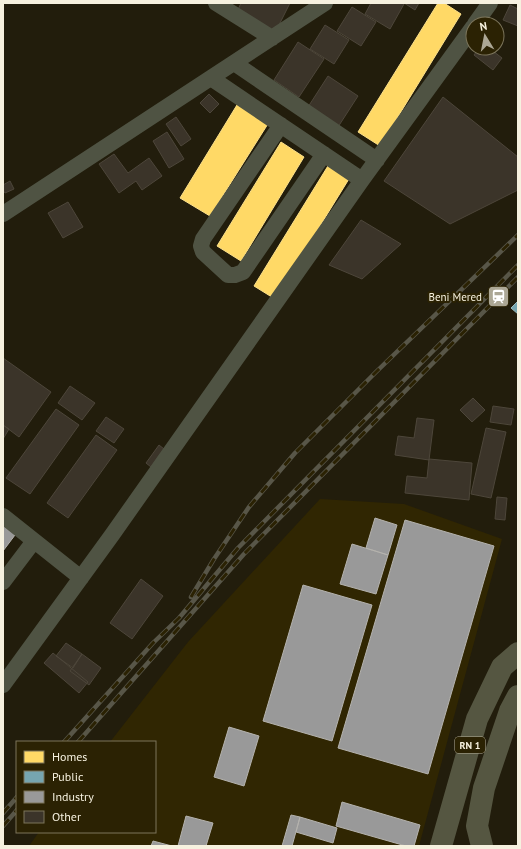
<svg xmlns="http://www.w3.org/2000/svg" width="521" height="849" font-family="'PT Sans',sans-serif">
<style>
.built{fill:#302602}
.homes{fill:#ffd966;stroke:#fce08a}
.public{fill:#76a5af;stroke:#9cbcbd}
.industry{fill:#999;stroke:#b5b3ae}
.building{fill:#3b3429;stroke:#4d463a}
.lines{fill:none;stroke-linecap:round;stroke-linejoin:round}
.minor{stroke:#4f5343;stroke-width:16}
.highway{stroke:#555641;stroke-width:22}
.rail-casing{stroke:#585648;stroke-width:4.5}
.rail{stroke:#2b2203;stroke-width:3;stroke-dasharray:9;stroke-linecap:butt}
.labels{text-anchor:middle;stroke-width:4;stroke-linejoin:round;paint-order:stroke}
.shield{fill:#2b2203;stroke:#b9b39d;stroke-width:1}
.shield-label{font-size:10px;font-weight:bold;fill:#f6f1df}
.poi-label{font-size:11px;fill:#f6f1df;stroke:#2b2203;text-anchor:end}
</style>
<rect width="100%" height="100%" fill="#221d0c"/>
<path class="built" d="M320,499L404,504L502,539L419,846H29L39,832H155V742H110L188,642Z"/>
<path class="homes" d="M438,3H444L461,14L380,146L358,132Z
M240,100L271,119L210,216L180,198Z
M281,142L304,157L241,261L217,246Z
M331,161L352,174L275,299L254,286Z"/>
<path class="public" d="M518,301V314L511,308Z"/>
<path class="industry" d="M375,518L397,525L388,555L366,548Z
M405,520L494,546L428,774L338,748Z
M3,526L15,535L3,551Z
M352,544L388,555L376,594L340,584Z
M303,585L372,605L332,741L263,721Z
M229,727L259,736L244,786L214,777Z
M342,802L420,825L414,846H406L336,826Z
M291,815L300,817L292,846H282Z
M186,816L213,823L206,846H178Z
M300,817L337,828L333,843L296,832Z
M153,841L172,846H151Z"/>
<path class="building" d="M241,3H290L275,33L236,14Z
M371,3H402L404,4L390,29L365,14Z
M404,3H419L415,10Z
M510,5L518,9V26L503,20Z
M352,7L376,22L361,46L337,31Z
M325,25L349,40L334,64L310,49Z
M298,42L324,59L299,97L274,80Z
M479,48H489L502,58L493,70L474,55Z
M328,76L358,96L338,127L308,107Z
M209,94L219,104L210,113L200,103Z
M443,97L518,157V190L450,224L384,181Z
M176,117L191,139L181,146L166,124Z
M167,132L184,159L169,168L153,141Z
M114,154L128,173L149,158L162,176L142,190L136,181L119,193L99,164Z
M10,181L14,189L5,193L3,190V185Z
M68,202L83,227L63,238L48,213Z
M361,220L401,244L362,279L329,265Z
M3,358L51,392L19,437L3,425Z
M70,386L95,403L82,420L58,403Z
M473,398L485,410L472,422L460,410Z
M493,406L514,409L511,425L490,422Z
M56,409L79,425L30,494L6,478Z
M106,417L124,429L114,443L96,431Z
M417,418L434,420L429,460L395,455L398,436L414,438Z
M3,425L9,429L3,439Z
M486,428L506,432L491,498L471,494Z
M96,435L117,450L68,518L47,503Z
M159,445L164,449L151,467L146,463Z
M429,459L472,463L469,500L405,493L407,476L427,478Z
M497,497L507,498L505,520L495,519Z
M141,579L163,596L132,639L110,623Z
M66,643L82,654L73,668L56,656Z
M53,653L88,682L79,693L44,663Z
M82,654L101,668L89,685L70,671Z"/>
<g class="lines">
<path class="minor" d="M216,3L272,38
M475,24L490,3
M234,63L377,160
M211,78L362,180
M281,125L203,239L201,246L203,252L228,275H235L243,272L324,154
M3,214L325,3
M3,516L81,578
M3,582L34,541
M3,685L112,535L362,180L473,27"/>
<path class="highway" d="M441,846L477,719L502,667L518,653
M482,846L477,826L484,788L510,711L518,696"/>
<defs>
<path id="rail" d="M191,597L214,559L249,507L295,453L376,372L518,235
M64,742L153,643L179,618L238,548L518,265
M78,742L244,554L518,277
M3,813L17,797
M3,826L17,810"/>
</defs>
<use href="#rail" class="rail-casing"/>
<use href="#rail" class="rail"/>
</g>
<defs>
<symbol id="station-square" viewBox="-11 -11 22 22"><rect x="-9" y="-9" width="18" height="18" rx="4" fill="#aca795" stroke="#2b2203"/><path d="M-3-6H3Q5-6 5-4V2Q5 4 3 4L4.5 6H3L1.5 4h-3L-3 6H-4.5L-3 4Q-5 4-5 2V-4Q-5-6-3-6ZM-3.5-4v3h7v-3ZM-3.5 1v1.5H-2V1ZM2 1v1.5H3.5V1Z" fill="#fff"/></symbol>
</defs>
<g fill-rule="evenodd">
<use href="#station-square" x="486" y="284" width="25" height="25"/>
</g>
<g class="labels">
<rect class="shield" x="455" y="737" width="30" height="16" rx="3"/>
<g class="shield-label">
<text x="470" y="749">RN 1</text>
</g>
<g class="poi-label">
<text x="482" y="301">Beni Mered</text>
</g>
</g>
<rect width="521" height="849" fill="none" stroke="#f6f1df" stroke-width="8"/>
<rect x="16" y="741" width="140" height="92" fill="#2b2203" stroke="#7c755b"/>
<rect x="24" y="751" width="20" height="12" fill="#ffd966" stroke="#7c755b"/>
<text x="52" y="761" font-size="12" fill="#f6f1df">Homes</text>
<rect x="24" y="771" width="20" height="12" fill="#76a5af" stroke="#7c755b"/>
<text x="52" y="781" font-size="12" fill="#f6f1df">Public</text>
<rect x="24" y="791" width="20" height="12" fill="#999999" stroke="#7c755b"/>
<text x="52" y="801" font-size="12" fill="#f6f1df">Industry</text>
<rect x="24" y="811" width="20" height="12" fill="#3b3429" stroke="#7c755b"/>
<text x="52" y="821" font-size="12" fill="#f6f1df">Other</text>
<g transform="translate(485 36) rotate(350)"><circle r="19" fill="#2b2203" stroke="#7c755b"/>
<path d="M0-3L7 15L0 10L-7 15Z" fill="#aca795"/>
<text y="-6" font-size="11" font-weight="bold" text-anchor="middle" fill="#f6f1df">N</text>
</g>
</svg>
